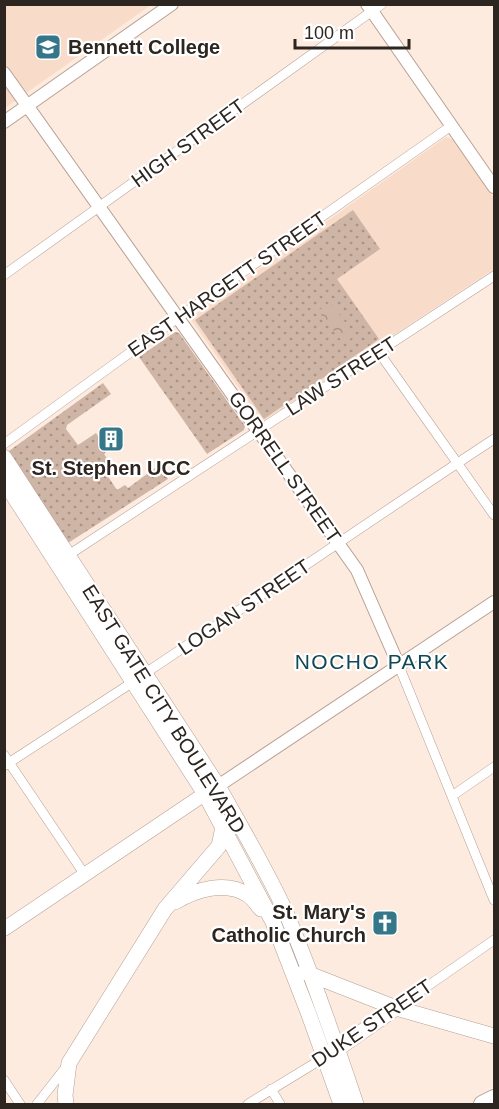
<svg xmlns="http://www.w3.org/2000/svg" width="499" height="1109" font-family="Helvetica,sans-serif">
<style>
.built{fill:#f9dbc9}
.grass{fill:url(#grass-dots)}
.park{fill:url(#park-crowns)}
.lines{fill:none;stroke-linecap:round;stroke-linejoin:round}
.minor-casing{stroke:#b6a093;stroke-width:10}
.tertiary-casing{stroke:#b6a093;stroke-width:14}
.secondary-casing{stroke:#b6a093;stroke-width:15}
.primary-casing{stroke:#b6a093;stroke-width:16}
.motorway-casing{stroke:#b6a093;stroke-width:18}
.minor{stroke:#fff;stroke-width:9}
.tertiary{stroke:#fff;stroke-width:12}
.secondary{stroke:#fff;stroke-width:14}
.primary{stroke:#fff;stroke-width:15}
.motorway{stroke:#fff;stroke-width:16}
.labels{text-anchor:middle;stroke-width:4.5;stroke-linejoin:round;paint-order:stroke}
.poi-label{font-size:20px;font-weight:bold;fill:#2d251f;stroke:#fff;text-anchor:start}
.street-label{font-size:20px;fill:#2d251f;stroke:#fff}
.neighbourhood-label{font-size:21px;letter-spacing:1.5px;fill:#104856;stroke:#fff}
</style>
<defs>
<pattern id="grass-dots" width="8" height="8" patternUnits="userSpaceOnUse" patternTransform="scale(1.5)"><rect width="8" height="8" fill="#cfb5a5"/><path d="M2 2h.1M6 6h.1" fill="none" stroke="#a89386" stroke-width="1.8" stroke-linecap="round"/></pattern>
<pattern id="park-crowns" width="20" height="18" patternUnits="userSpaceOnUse" patternTransform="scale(1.5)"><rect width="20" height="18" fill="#cfb5a5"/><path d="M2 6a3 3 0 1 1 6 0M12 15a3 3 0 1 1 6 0" fill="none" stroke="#a89386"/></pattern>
</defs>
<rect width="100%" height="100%" fill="#fdebdf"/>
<path class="built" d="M5,5H151L5,108Z
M446,137L454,140L494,198V269L263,421L261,420L190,318Z"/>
<path class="grass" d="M353,210L380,249L337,279L379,339L264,419L195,320Z
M175,332L179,333L245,426L244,430L207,454L139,357Z
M103,383L111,394L67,425L66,429L78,445L96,433L107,450L104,454L113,467L105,472L117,490L125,485L128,488L158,466L168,479L68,543L9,451Z"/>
<path class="park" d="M330,302L355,335L344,344L318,311Z"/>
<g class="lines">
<defs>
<path id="minor" d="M4,275L382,4
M378,351L494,515
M4,444L179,317L451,126
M67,556L494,276
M399,666L494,900
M144,674C261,596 377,516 494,439
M4,755L85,875
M4,766L133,682
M452,796L494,767
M396,1008L494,940
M4,1080L20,1104
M271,1089L280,1104
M37,1104L66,1067
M248,1104L325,1057"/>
<path id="tertiary" d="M367,4L494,187
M4,73L357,570L399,666
M4,122L172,4
M218,786L494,602"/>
<path id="secondary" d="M4,929L212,789"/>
<path id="primary" d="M4,457L218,786C241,827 268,872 287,915C313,977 335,1041 356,1104
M4,481L205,794L273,922L308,1012L341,1104
M175,902C195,890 226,880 248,895C253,898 257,905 261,909
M304,972L396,1008L494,1036
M330,1054L396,1008
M66,1104L65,1095L69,1063L165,909L219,846L223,827"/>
<path id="motorway" d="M482,1104L494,1098"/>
</defs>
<use href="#minor" class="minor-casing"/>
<use href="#tertiary" class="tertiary-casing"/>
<use href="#secondary" class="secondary-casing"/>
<use href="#primary" class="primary-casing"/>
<use href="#motorway" class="motorway-casing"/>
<use href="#minor" class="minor"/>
<use href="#tertiary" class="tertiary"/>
<use href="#secondary" class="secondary"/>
<use href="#primary" class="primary"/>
<use href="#motorway" class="motorway"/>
</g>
<defs>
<symbol id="university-square" viewBox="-11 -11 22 22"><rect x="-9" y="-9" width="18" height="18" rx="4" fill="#357789" stroke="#fff"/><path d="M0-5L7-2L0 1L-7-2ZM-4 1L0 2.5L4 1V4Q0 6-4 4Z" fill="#fff"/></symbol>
<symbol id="building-square" viewBox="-11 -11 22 22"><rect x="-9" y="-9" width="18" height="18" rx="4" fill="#357789" stroke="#fff"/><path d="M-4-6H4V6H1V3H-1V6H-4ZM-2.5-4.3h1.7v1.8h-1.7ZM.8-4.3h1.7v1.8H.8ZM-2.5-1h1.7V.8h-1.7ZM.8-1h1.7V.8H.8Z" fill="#fff"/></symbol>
<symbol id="church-square" viewBox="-11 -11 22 22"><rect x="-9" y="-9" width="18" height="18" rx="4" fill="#357789" stroke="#fff"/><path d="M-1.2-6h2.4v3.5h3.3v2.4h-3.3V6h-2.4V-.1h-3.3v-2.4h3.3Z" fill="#fff"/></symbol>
</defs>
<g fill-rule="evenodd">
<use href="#university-square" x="33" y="32" width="30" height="30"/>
<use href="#building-square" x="96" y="424" width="30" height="30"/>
<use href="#church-square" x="370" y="908" width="30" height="30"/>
</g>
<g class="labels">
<g class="poi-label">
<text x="68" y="54">Bennett College</text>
<text x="111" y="475" text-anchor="middle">St. Stephen UCC</text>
<text x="366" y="919" text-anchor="end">St. Mary's<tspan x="366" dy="23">Catholic Church</tspan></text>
</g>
<g class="street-label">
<text transform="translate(188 143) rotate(-36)" y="7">HIGH STREET</text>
<text transform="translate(227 284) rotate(-35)" y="7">EAST HARGETT STREET</text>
<text transform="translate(341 376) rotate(-33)" y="7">LAW STREET</text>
<text transform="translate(285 467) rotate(55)" y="7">GORRELL STREET</text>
<text transform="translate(244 607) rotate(-34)" y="7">LOGAN STREET</text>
<text transform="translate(164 709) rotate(58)" y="7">EAST GATE CITY BOULEVARD</text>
<text transform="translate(372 1023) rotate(-34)" y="7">DUKE STREET</text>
</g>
<g class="neighbourhood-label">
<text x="372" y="669">NOCHO PARK</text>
</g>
</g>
<rect width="499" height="1109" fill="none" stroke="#2d251f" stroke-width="12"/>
<path d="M295 39v9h114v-9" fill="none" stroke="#2d251f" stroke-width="3"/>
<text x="304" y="39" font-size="18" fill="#2d251f" stroke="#ffffff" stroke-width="4.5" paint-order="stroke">100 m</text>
</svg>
